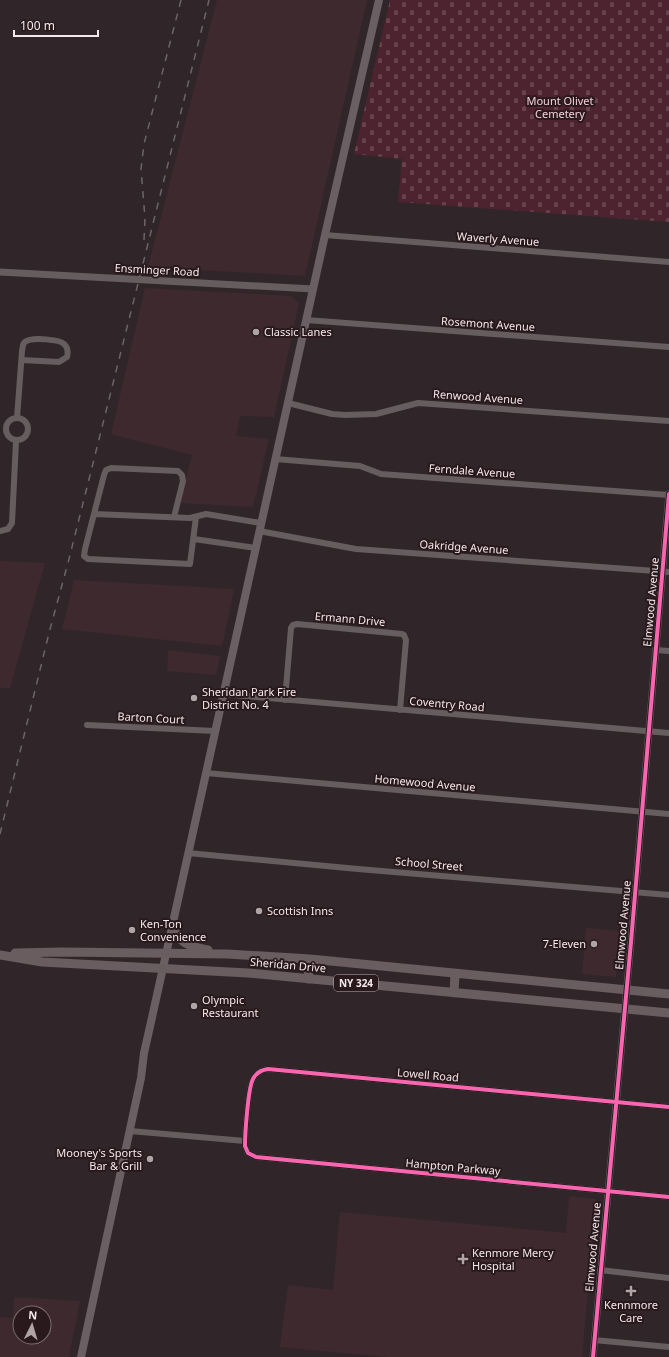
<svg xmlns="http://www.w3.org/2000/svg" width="669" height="1357" font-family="'Noto Sans',sans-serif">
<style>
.built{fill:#3e292e;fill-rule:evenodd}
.cemetery{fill:url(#cemetery-stones)}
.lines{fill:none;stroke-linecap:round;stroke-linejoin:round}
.minor{stroke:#665d5f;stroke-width:6}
.tertiary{stroke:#665d5f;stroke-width:7}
.secondary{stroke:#6a5f62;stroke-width:8}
.primary{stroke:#695d60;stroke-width:9}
.rail{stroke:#6c6567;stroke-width:1.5;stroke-dasharray:7 7;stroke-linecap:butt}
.cycleway-casing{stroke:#29191d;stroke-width:6}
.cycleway{stroke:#f766af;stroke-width:4}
.poi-dot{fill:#afa4a6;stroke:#29191d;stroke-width:1.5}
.labels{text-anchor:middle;stroke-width:4;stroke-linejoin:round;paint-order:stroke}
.shield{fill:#29191d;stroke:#b6aaac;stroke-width:1}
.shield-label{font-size:10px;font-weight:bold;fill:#f3e8ea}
.park-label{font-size:11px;fill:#f5cfd8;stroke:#29191d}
.street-label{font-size:11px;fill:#f3e8ea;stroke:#29191d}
.poi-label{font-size:11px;fill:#f3e8ea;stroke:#29191d;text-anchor:start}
</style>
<defs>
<pattern id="cemetery-stones" width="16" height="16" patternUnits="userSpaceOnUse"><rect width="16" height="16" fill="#4e2330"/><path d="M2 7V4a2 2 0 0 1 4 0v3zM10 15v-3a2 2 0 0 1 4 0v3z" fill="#68434e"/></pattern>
</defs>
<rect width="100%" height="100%" fill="#302629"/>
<path class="built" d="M217,0H367L305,276L148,267Z
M145,288L291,296L299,303L274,417L240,416L236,436L269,439L253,507L180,503L192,455L111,434Z
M0,561L45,563L10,688H0Z
M74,580L234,589L222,646L62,629Z
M168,650L220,656L216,675L167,671Z
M586,928L620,931L616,977L582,974Z
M569,1196L596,1199L582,1357H387L280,1347L288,1285L333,1290L340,1212L566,1233Z
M14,1297L80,1301L69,1357H0V1317L13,1318ZM20,1313H44V1337H20Z"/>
<path class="cemetery" d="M390,0H669V222L398,202L402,159L354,154Z"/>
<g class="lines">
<path class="minor" d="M325,235L669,262
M306,320L669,347
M288,403L332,414L345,415L376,414L418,403L669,421
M17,418L22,351C23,348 22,344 25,342C31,337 61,339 65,345C68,348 68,353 67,357L59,362L22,360
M6 429a11 11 0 1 1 22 0a11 11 0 1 1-22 0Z
M275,459L360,466L381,474L669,495
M94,514L190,518L206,514L261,523
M174,517L183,481L182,475L178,471L111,468L106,470L104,475L85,549L84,556L88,559L190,564L196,517
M0,531L8,529L12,523L16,441
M259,531L356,549L669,572
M194,539L256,548
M656,650L669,651
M223,694L669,733
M285,700L291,628L293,625L297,624L402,634L404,635L406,640L400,710
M87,725L215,731
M206,773L669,814
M188,853L358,869L669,895
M669,1107L268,1069C261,1070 256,1073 253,1079C248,1088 245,1134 245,1146L248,1153L256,1157L669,1197
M130,1131L245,1141
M600,1270L669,1278
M594,1340L669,1347"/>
<path class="tertiary" d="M0,272L313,289
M593,1357L631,942L669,494"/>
<path class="secondary" d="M81,1357L141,1078L144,1053L151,1022L325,235L379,0"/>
<path class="primary" d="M172,926C181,945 189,946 208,950
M15,953L62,952L227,954L310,959L669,994
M0,955L42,962L248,973L669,1013
M308,979L310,959
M454,993L455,974"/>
<path class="rail" d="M144,240L145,218L141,169L144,144L181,0
M0,834L49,633L69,559L209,0"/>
<defs>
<path id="cycleway" d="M669,1107L268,1069C261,1070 256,1073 253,1079C248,1088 245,1134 245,1146L248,1153L256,1157L669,1197
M593,1357L631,942L669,494"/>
</defs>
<use href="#cycleway" class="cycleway-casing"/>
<use href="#cycleway" class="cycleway"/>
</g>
<g class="poi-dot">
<circle cx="256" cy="332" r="4"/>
<circle cx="194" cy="698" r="4"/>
<circle cx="259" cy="911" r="4"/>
<circle cx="132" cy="930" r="4"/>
<circle cx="594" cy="944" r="4"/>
<circle cx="194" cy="1006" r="4"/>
<circle cx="150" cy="1159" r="4"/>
<path d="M461 1253h4v4h4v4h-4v4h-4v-4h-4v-4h4z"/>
<path d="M629 1285h4v4h4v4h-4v4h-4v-4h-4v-4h4z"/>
</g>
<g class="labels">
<rect class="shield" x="334" y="975" width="44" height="16" rx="3"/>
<g class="shield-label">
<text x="356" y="987">NY 324</text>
</g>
<g class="park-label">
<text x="560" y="105">Mount Olivet<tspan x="560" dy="13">Cemetery</tspan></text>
</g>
<g class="street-label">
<text transform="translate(498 239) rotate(4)" y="4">Waverly Avenue</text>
<text transform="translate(157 270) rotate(3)" y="4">Ensminger Road</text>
<text transform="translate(488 324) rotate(4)" y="4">Rosemont Avenue</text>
<text transform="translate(478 397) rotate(4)" y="4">Renwood Avenue</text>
<text transform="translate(472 471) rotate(4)" y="4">Ferndale Avenue</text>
<text transform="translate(464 547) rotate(4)" y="4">Oakridge Avenue</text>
<text transform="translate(651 602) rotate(-85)" y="4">Elmwood Avenue</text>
<text transform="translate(350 619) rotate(5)" y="4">Ermann Drive</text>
<text transform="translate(447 704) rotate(5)" y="4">Coventry Road</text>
<text transform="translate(151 718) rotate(3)" y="4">Barton Court</text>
<text transform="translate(425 783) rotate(5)" y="4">Homewood Avenue</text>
<text transform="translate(429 864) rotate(5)" y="4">School Street</text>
<text transform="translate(623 925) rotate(-85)" y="4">Elmwood Avenue</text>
<text transform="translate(288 965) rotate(5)" y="4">Sheridan Drive</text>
<text transform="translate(428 1075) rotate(5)" y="4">Lowell Road</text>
<text transform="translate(453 1167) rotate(5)" y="4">Hampton Parkway</text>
<text transform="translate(593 1247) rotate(-85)" y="4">Elmwood Avenue</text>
</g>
<g class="poi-label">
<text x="264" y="336">Classic Lanes</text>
<text x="202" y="696">Sheridan Park Fire<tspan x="202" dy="13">District No. 4</tspan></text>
<text x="267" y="915">Scottish Inns</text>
<text x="140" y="928">Ken-Ton<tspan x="140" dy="13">Convenience</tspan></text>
<text x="586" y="948" text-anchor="end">7-Eleven</text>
<text x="202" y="1004">Olympic<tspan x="202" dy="13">Restaurant</tspan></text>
<text x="142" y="1157" text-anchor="end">Mooney's Sports<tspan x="142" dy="13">Bar &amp; Grill</tspan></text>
<text x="472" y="1257">Kenmore Mercy<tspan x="472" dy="13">Hospital</tspan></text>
<text x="631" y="1309" text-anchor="middle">Kennmore<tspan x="631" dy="13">Care</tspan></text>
</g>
</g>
<g transform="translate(32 1325) rotate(5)"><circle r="19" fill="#29191d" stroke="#7a6c6f"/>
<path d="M0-3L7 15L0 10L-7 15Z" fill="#afa4a6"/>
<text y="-6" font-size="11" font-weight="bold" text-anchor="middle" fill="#f3e8ea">N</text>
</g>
<path d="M14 30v6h84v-6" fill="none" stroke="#f3e8ea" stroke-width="2"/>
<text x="20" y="30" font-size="12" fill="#f3e8ea" stroke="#29191d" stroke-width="3" paint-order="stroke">100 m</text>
</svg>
